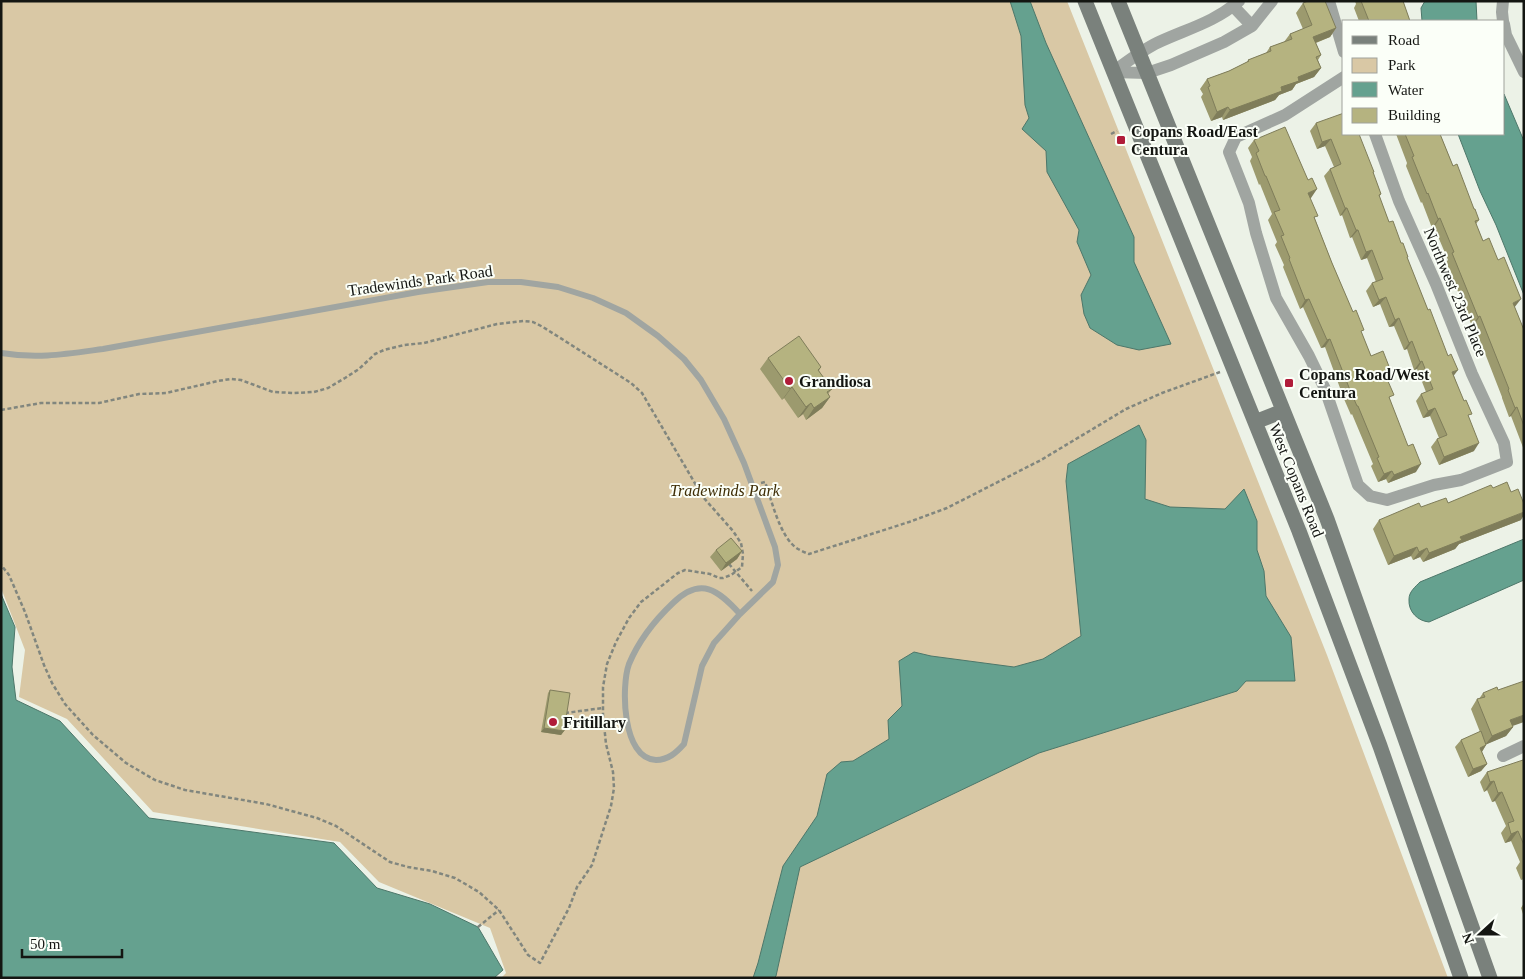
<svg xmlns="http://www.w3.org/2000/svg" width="1525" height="979" font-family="'Times New Roman',serif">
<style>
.green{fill:#d9c8a5}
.water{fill:#65a18f;stroke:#4d776a}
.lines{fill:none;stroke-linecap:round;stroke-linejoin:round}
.path{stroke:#81867e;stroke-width:2.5;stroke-dasharray:4 2.5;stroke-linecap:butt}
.lane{stroke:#a0a5a1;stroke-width:6}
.street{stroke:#a0a5a1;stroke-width:12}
.secondary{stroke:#7a817c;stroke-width:15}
.wall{fill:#9c9a6e}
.shaded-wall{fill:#7f7d5a}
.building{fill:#b5b380;stroke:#7f7d5a}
.poi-dot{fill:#b01c39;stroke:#fbfff8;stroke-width:2}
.labels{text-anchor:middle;stroke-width:4;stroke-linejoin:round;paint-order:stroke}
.poi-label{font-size:16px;font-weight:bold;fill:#141612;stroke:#fbfff8;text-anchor:start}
.street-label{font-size:16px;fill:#141612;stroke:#fbfff8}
.park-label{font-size:16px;font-style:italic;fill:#3d2c04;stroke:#fbfff8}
</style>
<rect width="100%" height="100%" fill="#ecf2e7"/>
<path class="green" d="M1,1H1067L1327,655L1448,978H501L506,973L490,928L379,882L340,842L153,812L67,719L19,697L25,650L1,588Z"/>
<path class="water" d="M1010,1H1030L1046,43L1134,237V262L1171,344L1139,350L1117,345L1090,328L1084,314L1081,295L1091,275L1077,242L1079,230L1047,172L1046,151L1022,129L1029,118L1025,105L1021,36Z
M1425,1H1476L1477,21H1422L1421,8Z
M1504,94L1524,141V295L1496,225L1480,191L1458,134H1504Z
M1139,425L1146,440L1145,499L1170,507L1225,509L1244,489L1257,521V550L1264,571L1266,596L1291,637L1295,681H1246L1237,691L1039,753L800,867L776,976L774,978H753L758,963L783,866L817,816L827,774L841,762L853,761L889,739L888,720L902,706L899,661L914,652L931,656L1014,667L1043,659L1081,636L1066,481L1068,464Z
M1524,539V580L1429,622C1418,621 1408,612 1409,599C1409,592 1415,587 1420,582Z
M1,594L15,627L12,667L16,700L60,721L149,818L334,843L377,888L430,904L478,927L503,970L494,978H1Z"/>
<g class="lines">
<path class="path" d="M1111,134L1117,131
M1,410L41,403H99L139,394L166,393L218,381L231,379L241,380L273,392L294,393L314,392L328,388L345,378L359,369L375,354L384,350L404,345L424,343L497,324L524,321L533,322L543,327L631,383L642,393L703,497L733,531L741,543L743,554L742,567L731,575L723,578H719L710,574L685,570L678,573L641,602L629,618L616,642L607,664L603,687V715L606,744L613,772L614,788L611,806L592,865L577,887L569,908L540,963L528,955L499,910L479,892L455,878L432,871L408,867L390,862L336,826L317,818L266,804L185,790L155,780L126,763L93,735L65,704L52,683L44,665L25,612L9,575L1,565
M761,483L765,482C772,501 780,538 798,549C802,551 806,553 809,554L909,522L947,508L1041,460L1126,409L1162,393L1220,372
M729,564L752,591
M565,713L603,708
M478,927L499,910"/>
<path class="lane" d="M1,353C38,359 66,354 103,349L418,292L488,282H521L558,287L593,298L626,313L658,336L684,359L701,380L724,419L744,463L775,547L778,565L773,582L740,614L714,643L702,666L684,744C676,753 668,760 656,760C622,759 621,686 629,664C639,640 655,620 673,603C701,576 718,590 740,614"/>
<path class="street" d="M1329,1L1344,52
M1503,1L1502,12L1503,21
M1233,6L1252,26
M1504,24L1506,35L1524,72
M1113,72L1147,73L1171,65L1224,42L1252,26L1272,1
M1113,72C1128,61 1142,50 1159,42C1187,29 1215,22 1239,1
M1344,77L1285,115L1236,137L1229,152L1249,203L1256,233L1276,298L1309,356L1325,389L1358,485L1370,496L1387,500L1434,485L1461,480L1507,462L1504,443L1472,374L1436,284L1399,201L1375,134
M1503,756L1524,746"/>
<path class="secondary" d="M1085,1L1299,531L1380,746L1461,978
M1118,1L1327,519L1490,978
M1255,422L1283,411"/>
</g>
<path class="wall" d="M1355,1H1403V2L1410,21H1359L1354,8L1356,4Z
M1303,3L1336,28L1330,37L1316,43L1321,55L1318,60L1321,68L1314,77L1296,84L1292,90L1279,95L1275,100L1223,120L1222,117L1211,121L1201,97L1203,94L1200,89L1207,79L1229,71L1247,62L1248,60L1266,53L1270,47L1284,42L1290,34L1303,29L1296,13Z
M1316,123L1373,173L1381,194L1379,197L1389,222L1401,243L1407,258L1454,376L1469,418L1474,451L1439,465L1431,447L1437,439L1439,438L1430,416L1423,418L1416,401L1421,394L1426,392L1417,369L1414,370L1407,349L1404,350L1394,326L1389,327L1380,304L1373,307L1366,291L1372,283L1376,282L1367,258L1361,260L1352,237L1350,238L1342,215L1340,216L1324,176L1330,169L1334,167L1325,146L1317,149L1310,131Z
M1396,134H1440L1453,166L1479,220L1476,224L1483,241L1515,308L1524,330V450L1511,416L1509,417L1502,398V397L1474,325L1472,326L1446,262L1448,260L1434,227L1432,228L1422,202L1421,203L1406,166L1407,163Z
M1254,140L1311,198H1310L1315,219L1332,263L1371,356L1390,369L1386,375L1390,400L1416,472L1388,483L1386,479L1378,482L1371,466L1373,464L1352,414L1351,415L1344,399L1325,347L1321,348L1303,307L1300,309L1283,267L1284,265L1275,245L1277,242L1268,220L1272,214L1260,184L1259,185L1250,161L1252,157L1248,148Z
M768,358L821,367L819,371L832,389L828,394L830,397L822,408L806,420L803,414L798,418L784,398L782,400L760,369Z
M1493,488L1521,520L1459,544L1455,549L1423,562L1420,557L1413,560L1411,556L1388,565L1373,529L1379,520L1421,507L1448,503Z
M716,550L742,551L737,559L721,571L710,557Z
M550,690L564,731L561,735L541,732L548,693Z
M1483,693L1513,727L1506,736L1486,744V745L1482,752L1487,764L1481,771L1468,777L1455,747L1461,740L1480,732L1471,709L1477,699H1479Z
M1524,762V879L1521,880L1516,868L1520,862L1511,841L1505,843L1501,833L1506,826L1495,801L1492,802L1487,790L1484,792L1480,782L1487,772Z
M1524,903V917L1521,908Z"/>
<path class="shaded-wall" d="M1336,28L1330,37L1307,46L1313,37Z
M1321,68L1314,77L1296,84L1292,90L1279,95L1275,100L1223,120L1230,110L1281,87L1298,77Z
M1228,107L1222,117L1211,121L1217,112Z
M1331,139L1325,146L1317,149L1322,142Z
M1317,189L1311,198L1302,201L1308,193Z
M1345,208H1347L1342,215L1340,216Z
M1440,218L1434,227L1432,228L1438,219Z
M1356,230H1358L1352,237L1350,238Z
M1372,250L1367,258L1361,260L1366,252Z
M1386,297L1380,304L1373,307L1379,300Z
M1309,299L1303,307L1300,309L1305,300Z
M1521,299L1514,308L1513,303Z
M1480,316L1474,325L1472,326L1478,317Z
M1399,318L1394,326L1389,327L1395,320Z
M1330,339L1325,347L1321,348L1327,340Z
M1412,341L1407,349L1404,350L1409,343Z
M1422,361L1417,369L1414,370L1420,362Z
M1390,369L1384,377V372Z
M1458,370L1452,378V372Z
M792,387L784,398L782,400L790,389Z
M830,397L822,408L806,420L814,408Z
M811,403L803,414L798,418L806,407Z
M1517,407L1511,416L1509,417L1515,408Z
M1435,408L1430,416L1423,418L1428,411Z
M1479,443L1474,451L1439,465L1444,457Z
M1421,464L1416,472L1388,483L1394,475Z
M1392,471L1386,479L1378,482L1384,474Z
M1524,512V515L1521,520L1459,544L1455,549L1423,562L1429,553L1460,537Z
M1417,547L1411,556L1388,565L1394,556Z
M1427,548L1420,557L1413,560L1419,552Z
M742,551L737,559L721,571L726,563Z
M1524,715V722L1504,729L1510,720Z
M1513,727L1506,736L1485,745L1492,736Z
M544,728L564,731L561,735L541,732Z
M1486,745L1481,753L1480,748Z
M1487,764L1481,771L1468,777L1473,769Z
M1494,781L1487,790L1484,792L1490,782Z
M1502,792L1495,801L1492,802L1498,793Z
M1518,831L1511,841L1505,843L1511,834Z"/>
<path class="building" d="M1308,1H1325L1336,28L1313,37L1321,55L1316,57L1321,68L1298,77L1299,81L1281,87L1282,91L1230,110L1228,107L1217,112L1208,87L1210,86L1207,79L1229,71L1249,61L1248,60L1271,51L1270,47L1292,39L1290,34L1312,25L1303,3Z
M1361,1H1403L1410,21H1369Z
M1344,113V134H1359L1374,172H1373L1381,194L1379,195L1389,222L1393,221L1401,243H1403L1408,257H1407L1428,310L1430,309L1448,356L1451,354L1458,370L1452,372L1464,401L1466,400L1472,414L1468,415L1479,443L1444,457L1437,439L1447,435L1435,408L1428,411L1421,394L1433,389L1422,361L1420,362L1412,341L1409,343L1399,318L1395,320L1386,297L1379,300L1372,283L1383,279L1372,250L1366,252L1358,230H1356L1347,208H1345L1330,169L1341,164L1331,139L1322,142L1316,123Z
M1285,127L1308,180L1312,178L1317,189L1308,193L1318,216L1314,217L1332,263L1353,312L1356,310L1364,330L1361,331L1371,356L1383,351L1390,369L1384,372L1394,395L1389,397L1408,446L1413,444L1421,464L1394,475L1392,471L1384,474L1377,458L1379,457L1358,406H1357L1350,390L1330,339L1327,340L1309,299L1305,300L1289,259L1290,258L1281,236L1284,235L1274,212L1280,210L1266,176H1265L1256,153L1259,151L1254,140Z
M1405,134H1440L1453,166L1457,164L1474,209H1475L1479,220L1475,221L1483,241L1489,238L1498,260L1504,257L1521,299L1513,303L1524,330V426L1517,407L1515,408L1508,390L1509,389L1480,316L1478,317L1452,253L1454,252L1440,218L1438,219L1428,193L1427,194L1412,157L1414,156Z
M799,336L821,367L818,370L832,389L827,392L830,397L814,408L811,403L806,407L792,387L790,389L768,358Z
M1507,482L1511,492L1518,489L1524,504V512L1460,537L1462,540L1429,553L1427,548L1419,552L1417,547L1394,556L1379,520L1419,503L1421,507L1446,498L1448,503L1491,485L1493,488Z
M731,538L742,551L726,563L716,550Z
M1524,681V715L1510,720L1513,727L1492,736L1477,699L1485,697L1483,693L1497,687L1498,690Z
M550,690L570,693L564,731L544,728Z
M1481,731L1486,745L1480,748L1487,764L1473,769L1461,740Z
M1523,760L1524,762V845L1518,831L1511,834L1508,823L1514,821L1502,792L1498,793L1494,781L1490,782L1487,772Z"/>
<g class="poi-dot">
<rect x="1116" y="135" width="10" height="10" rx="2.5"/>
<circle cx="789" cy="381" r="5"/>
<rect x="1284" y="378" width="10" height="10" rx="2.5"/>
<circle cx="553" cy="722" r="5"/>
</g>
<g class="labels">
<g class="poi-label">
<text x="1131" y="137">Copans Road/East<tspan x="1131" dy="18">Centura</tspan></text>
<text x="1299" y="380">Copans Road/West<tspan x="1299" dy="18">Centura</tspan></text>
<text x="799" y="387">Grandiosa</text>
<text x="563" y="728">Fritillary</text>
</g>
<g class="street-label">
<text transform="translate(420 280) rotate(-8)" y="6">Tradewinds Park Road</text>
<text transform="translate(1456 292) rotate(67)" y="6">Northwest 23rd Place</text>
<text transform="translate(1297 480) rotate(68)" y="6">West Copans Road</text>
</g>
<g class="park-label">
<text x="725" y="496">Tradewinds Park</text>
</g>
</g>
<rect width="1525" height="979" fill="none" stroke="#141612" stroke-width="5"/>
<rect x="1342" y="20" width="162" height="115" fill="#fbfff8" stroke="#9fa29c"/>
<rect x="1352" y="36" width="25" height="8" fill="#7a817c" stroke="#9fa29c"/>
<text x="1388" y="45" font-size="15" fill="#141612">Road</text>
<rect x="1352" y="58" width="25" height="15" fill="#d9c8a5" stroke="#9fa29c"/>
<text x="1388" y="70" font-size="15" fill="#141612">Park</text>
<rect x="1352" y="82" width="25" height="15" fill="#65a18f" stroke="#9fa29c"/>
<text x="1388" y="95" font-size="15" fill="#141612">Water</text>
<rect x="1352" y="108" width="25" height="15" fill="#b5b380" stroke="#9fa29c"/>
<text x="1388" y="120" font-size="15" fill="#141612">Building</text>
<g transform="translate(1480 934) rotate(249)" stroke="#fbfff8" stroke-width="4" paint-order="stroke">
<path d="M0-4L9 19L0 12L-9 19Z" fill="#141612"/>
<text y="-8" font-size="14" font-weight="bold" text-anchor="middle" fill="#141612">N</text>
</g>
<path d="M22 949v8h100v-8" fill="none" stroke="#141612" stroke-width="2.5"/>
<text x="30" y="949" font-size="15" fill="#141612" stroke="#fbfff8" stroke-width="4" paint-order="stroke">50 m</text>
</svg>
